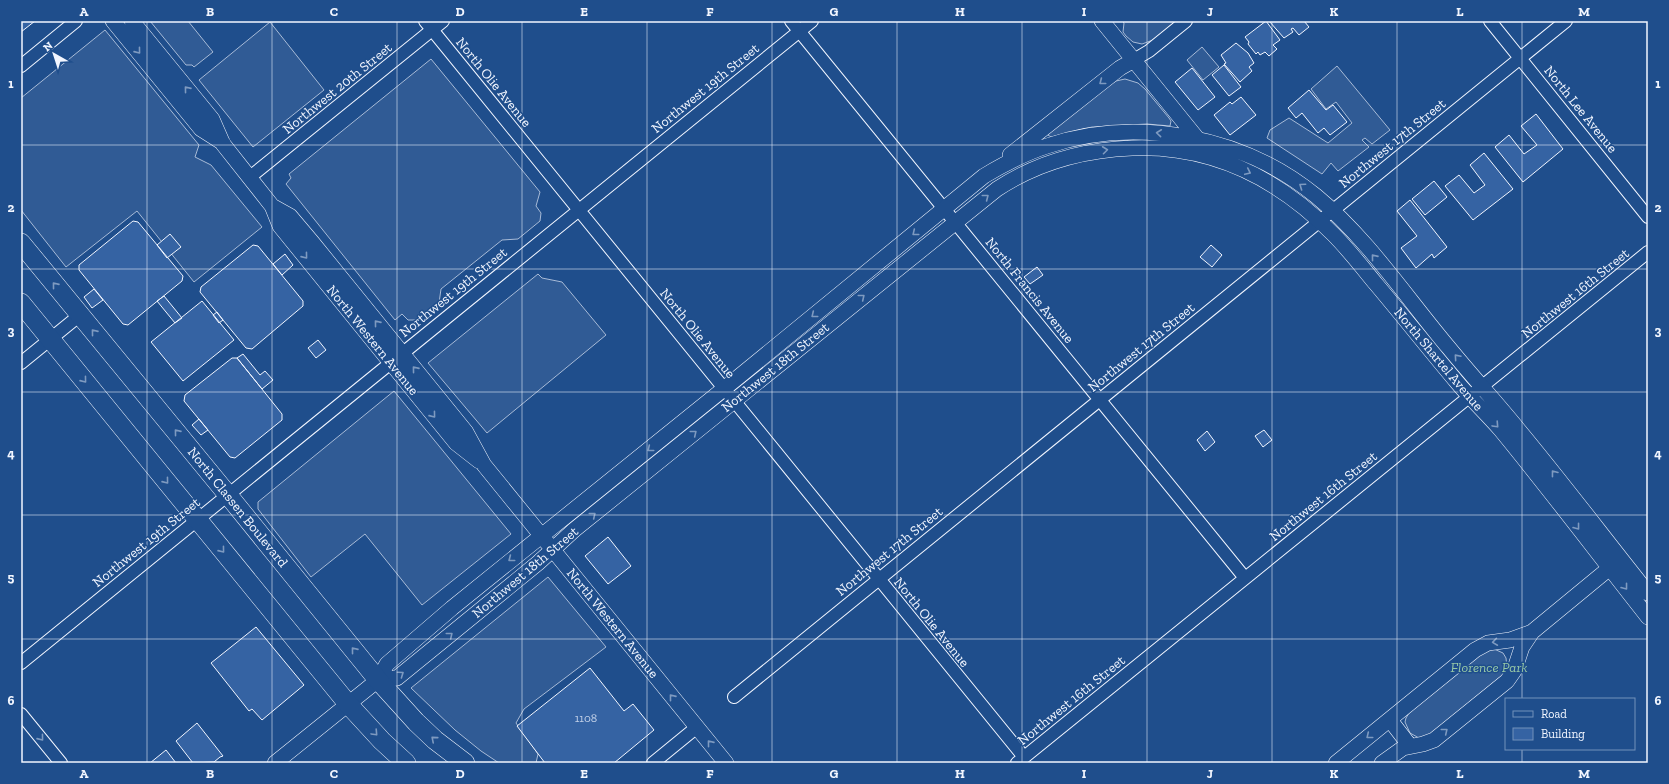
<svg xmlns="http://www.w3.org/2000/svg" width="1669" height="784" font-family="'Zilla Slab',serif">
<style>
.built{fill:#305b95;stroke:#a8bbd7}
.building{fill:#3563a3;stroke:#f2f6ff}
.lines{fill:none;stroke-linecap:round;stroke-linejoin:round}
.minor-casing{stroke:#f2f6ff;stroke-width:14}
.tertiary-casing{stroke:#f2f6ff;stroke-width:16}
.primary-casing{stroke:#f2f6ff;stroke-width:20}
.minor{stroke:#1f4e8c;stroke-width:12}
.tertiary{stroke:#1f4e8c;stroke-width:15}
.primary{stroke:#1f4e8c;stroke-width:19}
.oneway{stroke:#7e9ac0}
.grid{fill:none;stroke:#f2f6ff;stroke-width:1;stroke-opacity:0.55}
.labels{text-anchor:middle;stroke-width:3;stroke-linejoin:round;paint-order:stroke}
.number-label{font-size:12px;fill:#c3d1e8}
.street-label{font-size:14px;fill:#f2f6ff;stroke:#1f4e8c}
.park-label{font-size:14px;font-style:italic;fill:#97c8a6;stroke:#1f4e8c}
.neatline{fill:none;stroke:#f2f6ff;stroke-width:1.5}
.grid-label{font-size:13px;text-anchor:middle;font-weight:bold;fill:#f2f6ff}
</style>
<rect width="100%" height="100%" fill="#1f4e8c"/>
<path class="built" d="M150,21H188L213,52L194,67L192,65H186Z
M1122,21H1176L1153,40L1142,44L1133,42L1126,36L1123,32L1124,23Z
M270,22L324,90L253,147L199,80Z
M105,30L199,145L195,157L211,165L262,227L194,282L137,211L66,267L21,210V98Z
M1202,47L1219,67L1203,80L1187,60Z
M431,59L540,192L536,206L541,213L540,221L518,239L502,240L441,289L439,303L419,320H408L402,314L395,320L286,184L291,178L289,174Z
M1337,66L1390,130L1372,144L1365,138L1362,140L1369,147L1338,171L1331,163L1322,174L1267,138L1270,130L1289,118L1328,143L1352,123L1336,102L1326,109L1311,89Z
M1125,79L1138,83L1145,89L1169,118L1171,121L1170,126L1147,124L1092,127L1051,137L1048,135V132L1110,85L1116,81Z
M538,274L542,278L562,282L606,335L487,433L428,363Z
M394,391L511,534L422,605L365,534L311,577L258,509V502Z
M548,577L606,647L524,709L516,723L538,754L536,763H499L481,751L455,730L411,688Z
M1494,649L1503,653L1506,658L1507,668L1505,673L1429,735L1419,738L1410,733L1405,722L1406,718L1409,713L1484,652Z"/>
<path class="building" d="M21,21H35L21,32Z
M1266,21L1280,40L1273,45L1277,49L1269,56L1265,52L1260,55L1258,52L1256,54L1248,44L1249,42L1245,37Z
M1269,21H1304L1309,27L1299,35L1293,28L1291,29L1293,32L1284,38Z
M1236,43L1248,53L1254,63L1249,67L1252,71L1240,82L1224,64L1226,63L1221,55Z
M1224,65L1241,87L1229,96L1212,75Z
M1192,68L1215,97L1198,110L1175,82Z
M1309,90L1326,110L1333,105L1347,122L1330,135L1324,128L1318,133L1302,113L1296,118L1288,108Z
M1241,97L1256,115L1230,135L1214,115L1230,102L1232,104Z
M1536,114L1563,149L1523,182L1495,147L1509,135L1524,154L1537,145L1521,126Z
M1484,153L1513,189L1473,220L1445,186L1459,175L1474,193L1485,185L1470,165Z
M1434,181L1447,197L1425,215L1412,199Z
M1410,200L1447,247L1434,258L1432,254L1416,268L1401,248L1417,236L1397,211Z
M133,221L138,222L183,276L182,281L128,325L123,324L79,270V265Z
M170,234L181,247L167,258L157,245Z
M253,245L258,246L303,301V306L252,349L246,348L200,292L201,287Z
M1211,245L1222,255L1212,267L1200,257Z
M285,254L293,265L282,275L273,264Z
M1037,267L1043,275L1030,284L1024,277Z
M94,289L103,300L92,308L84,297Z
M164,296L182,318L175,323L157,301Z
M202,301L234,340L183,381L151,342Z
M217,312L223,320L219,323L213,315Z
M318,340L326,350L316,358L308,348Z
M243,354L260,375L265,371L273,380L262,389L237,358Z
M232,358H237L282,414V420L235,458L230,457L184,401L185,395Z
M199,419L208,430L201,435L192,425Z
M1264,430L1272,440L1263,447L1255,436Z
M1207,431L1215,442L1205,451L1197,440Z
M608,537L631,566L608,584L585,556Z
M256,627L304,685L262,720L252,709L249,711L211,663Z
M590,668L624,711L633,704L654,730L614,763H545L517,726Z
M197,723L223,756L220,757L214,762L193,763L176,741Z
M166,750L176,763H150Z"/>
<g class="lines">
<defs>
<path id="minor" d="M425,21L1024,757
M791,21L1245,578
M1490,21L1648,217
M1134,60L1149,51L1186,21
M21,66L76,21
M250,177L443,21
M21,363L80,315
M21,663L812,21
M734,697L1566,21
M21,714L61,763
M653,763L697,727
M1017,763L1648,252"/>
<path id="tertiary" d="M113,21L201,129L223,143
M132,21L212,119L223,144L272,206L280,226L456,443L479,461
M1102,21L1200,142
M1010,155L1120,68L1134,60
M272,206L290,216L312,242L466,432L484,465L726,763
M378,680L397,678L538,563L574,530L997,189C1038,162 1083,150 1132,148C1212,145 1278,178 1333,234C1349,250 1362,267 1376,284C1403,316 1429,349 1456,381C1470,398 1486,413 1500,429C1551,491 1599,555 1648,617
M1390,720L1410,746
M275,763L378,680L387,664L452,608L736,379L984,176C1004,164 1025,153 1047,146C1137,116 1243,136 1316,196C1368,239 1406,297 1449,348C1471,375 1495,401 1517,428C1562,482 1604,538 1648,593
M1336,763L1475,650L1488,643L1510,640L1532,632
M1382,763L1403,748L1423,744L1434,740L1507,681L1514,671L1522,647L1532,632L1617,562"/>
<path id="primary" d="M21,243L228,495L378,680L416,722L435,740L465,763
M21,303L348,704L382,741L406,763"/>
</defs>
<use href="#minor" class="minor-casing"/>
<use href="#tertiary" class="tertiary-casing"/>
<use href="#primary" class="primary-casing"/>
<use href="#minor" class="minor"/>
<use href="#tertiary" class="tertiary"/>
<use href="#primary" class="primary"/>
</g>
<defs><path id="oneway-chevron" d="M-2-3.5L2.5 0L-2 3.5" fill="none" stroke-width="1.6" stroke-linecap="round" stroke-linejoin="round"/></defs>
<g class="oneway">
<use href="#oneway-chevron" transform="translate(138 51) rotate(51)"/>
<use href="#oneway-chevron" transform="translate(1102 82) rotate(142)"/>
<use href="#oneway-chevron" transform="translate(187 89) rotate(-129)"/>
<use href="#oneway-chevron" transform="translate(1159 133) rotate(-174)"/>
<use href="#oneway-chevron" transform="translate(1105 150) rotate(-7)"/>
<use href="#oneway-chevron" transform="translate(1248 172) rotate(25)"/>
<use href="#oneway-chevron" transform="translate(1302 186) rotate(-145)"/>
<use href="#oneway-chevron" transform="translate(986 197) rotate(-38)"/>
<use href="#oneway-chevron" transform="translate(915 233) rotate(141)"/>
<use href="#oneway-chevron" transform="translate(305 256) rotate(51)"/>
<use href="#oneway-chevron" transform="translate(1374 257) rotate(-129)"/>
<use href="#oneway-chevron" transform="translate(55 285) rotate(-129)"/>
<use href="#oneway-chevron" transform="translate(862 297) rotate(-39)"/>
<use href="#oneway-chevron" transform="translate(814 315) rotate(141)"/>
<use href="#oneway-chevron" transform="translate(377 323) rotate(-129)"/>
<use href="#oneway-chevron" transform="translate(94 332) rotate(-129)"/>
<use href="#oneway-chevron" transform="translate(1457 357) rotate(-131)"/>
<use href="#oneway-chevron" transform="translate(415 369) rotate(-129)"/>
<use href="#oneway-chevron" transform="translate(84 380) rotate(51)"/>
<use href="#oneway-chevron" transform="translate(433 415) rotate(51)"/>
<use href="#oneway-chevron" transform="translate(1496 425) rotate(47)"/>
<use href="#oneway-chevron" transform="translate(177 432) rotate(-129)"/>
<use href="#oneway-chevron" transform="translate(694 433) rotate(-39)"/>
<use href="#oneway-chevron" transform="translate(650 449) rotate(141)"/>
<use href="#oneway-chevron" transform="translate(1554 473) rotate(-128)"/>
<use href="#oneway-chevron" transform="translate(166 481) rotate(51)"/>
<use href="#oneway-chevron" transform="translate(593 515) rotate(-39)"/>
<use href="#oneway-chevron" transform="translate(1577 527) rotate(52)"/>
<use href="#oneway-chevron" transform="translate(222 550) rotate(51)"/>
<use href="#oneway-chevron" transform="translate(511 559) rotate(142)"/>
<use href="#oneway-chevron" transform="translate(1625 587) rotate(52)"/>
<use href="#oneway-chevron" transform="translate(450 635) rotate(-39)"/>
<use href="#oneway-chevron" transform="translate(1495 642) rotate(172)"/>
<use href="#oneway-chevron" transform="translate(354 650) rotate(-129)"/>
<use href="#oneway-chevron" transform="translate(401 674) rotate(-35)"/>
<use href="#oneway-chevron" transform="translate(672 697) rotate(-129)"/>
<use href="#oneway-chevron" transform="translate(1445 731) rotate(-39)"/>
<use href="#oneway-chevron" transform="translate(375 733) rotate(47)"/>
<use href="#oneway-chevron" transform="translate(1369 736) rotate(141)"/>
<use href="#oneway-chevron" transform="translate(41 738) rotate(51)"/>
<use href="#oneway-chevron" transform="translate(434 739) rotate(-139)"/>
<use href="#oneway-chevron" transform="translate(710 743) rotate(-129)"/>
</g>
<path class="grid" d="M147,21V763M272,21V763M397,21V763M522,21V763M647,21V763M772,21V763M897,21V763M1022,21V763M1147,21V763M1272,21V763M1397,21V763M1522,21V699M21,145H1648M21,269H1648M21,392H1648M21,515H1648M21,639H1648M1522,749V763"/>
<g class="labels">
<g class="number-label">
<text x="586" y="722">1108</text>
</g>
<g class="street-label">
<text transform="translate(494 82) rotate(51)" y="5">North Olie Avenue</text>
<text transform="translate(337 88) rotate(-39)" y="5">Northwest 20th Street</text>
<text transform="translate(705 88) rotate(-39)" y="5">Northwest 19th Street</text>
<text transform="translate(1581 109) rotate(51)" y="5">North Lee Avenue</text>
<text transform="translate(1392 143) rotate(-39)" y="5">Northwest 17th Street</text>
<text transform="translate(1030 290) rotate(51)" y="5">North Francis Avenue</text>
<text transform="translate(453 292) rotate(-39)" y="5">Northwest 19th Street</text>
<text transform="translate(1575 293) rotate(-39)" y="5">Northwest 16th Street</text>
<text transform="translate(698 333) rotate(51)" y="5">North Olie Avenue</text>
<text transform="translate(373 340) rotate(51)" y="5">North Western Avenue</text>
<text transform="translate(1141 347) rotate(-39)" y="5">Northwest 17th Street</text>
<text transform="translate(1439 359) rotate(50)" y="5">North Shartel Avenue</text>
<text transform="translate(775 367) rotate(-39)" y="5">Northwest 18th Street</text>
<text transform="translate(1323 496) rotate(-39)" y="5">Northwest 16th Street</text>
<text transform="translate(238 507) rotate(51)" y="5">North Classen Boulevard</text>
<text transform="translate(146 542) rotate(-39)" y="5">Northwest 19th Street</text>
<text transform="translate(889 551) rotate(-39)" y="5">Northwest 17th Street</text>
<text transform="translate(525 572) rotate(-40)" y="5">Northwest 18th Street</text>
<text transform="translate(932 622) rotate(51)" y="5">North Olie Avenue</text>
<text transform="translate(613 623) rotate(51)" y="5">North Western Avenue</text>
<text transform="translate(1071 700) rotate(-39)" y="5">Northwest 16th Street</text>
</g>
<g class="park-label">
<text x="1489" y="672">Florence Park</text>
</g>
</g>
<rect width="1669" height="784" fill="none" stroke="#1f4e8c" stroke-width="44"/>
<rect x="1505" y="698" width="130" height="52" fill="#1f4e8c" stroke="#7391ba"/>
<rect x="1513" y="711" width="20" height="6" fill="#1f4e8c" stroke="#7391ba"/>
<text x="1541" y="718" font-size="12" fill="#f2f6ff">Road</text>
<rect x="1513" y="728" width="20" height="12" fill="#3563a3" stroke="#7391ba"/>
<text x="1541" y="738" font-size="12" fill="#f2f6ff">Building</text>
<g transform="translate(54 54) rotate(321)" stroke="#1f4e8c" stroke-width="3" paint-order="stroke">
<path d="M0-3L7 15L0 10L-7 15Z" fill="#f2f6ff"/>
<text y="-6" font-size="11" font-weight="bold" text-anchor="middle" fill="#f2f6ff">N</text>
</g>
<rect x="22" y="22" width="1625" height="740" class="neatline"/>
<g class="grid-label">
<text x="84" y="16">A</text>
<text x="210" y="16">B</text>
<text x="334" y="16">C</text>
<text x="460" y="16">D</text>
<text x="584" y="16">E</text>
<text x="710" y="16">F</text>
<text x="834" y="16">G</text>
<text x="960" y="16">H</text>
<text x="1084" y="16">I</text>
<text x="1210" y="16">J</text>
<text x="1334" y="16">K</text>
<text x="1460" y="16">L</text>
<text x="1584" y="16">M</text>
<text x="11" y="88">1</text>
<text x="1658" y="88">1</text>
<text x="11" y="212">2</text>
<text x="1658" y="212">2</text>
<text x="11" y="335">3</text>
<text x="1658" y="335">3</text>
<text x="11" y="458">4</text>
<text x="1658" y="458">4</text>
<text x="11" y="582">5</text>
<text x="1658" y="582">5</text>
<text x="11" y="705">6</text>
<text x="1658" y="705">6</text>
<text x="84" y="778">A</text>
<text x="210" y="778">B</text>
<text x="334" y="778">C</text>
<text x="460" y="778">D</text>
<text x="584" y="778">E</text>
<text x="710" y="778">F</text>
<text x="834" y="778">G</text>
<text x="960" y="778">H</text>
<text x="1084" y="778">I</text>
<text x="1210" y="778">J</text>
<text x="1334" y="778">K</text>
<text x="1460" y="778">L</text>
<text x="1584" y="778">M</text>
</g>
</svg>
